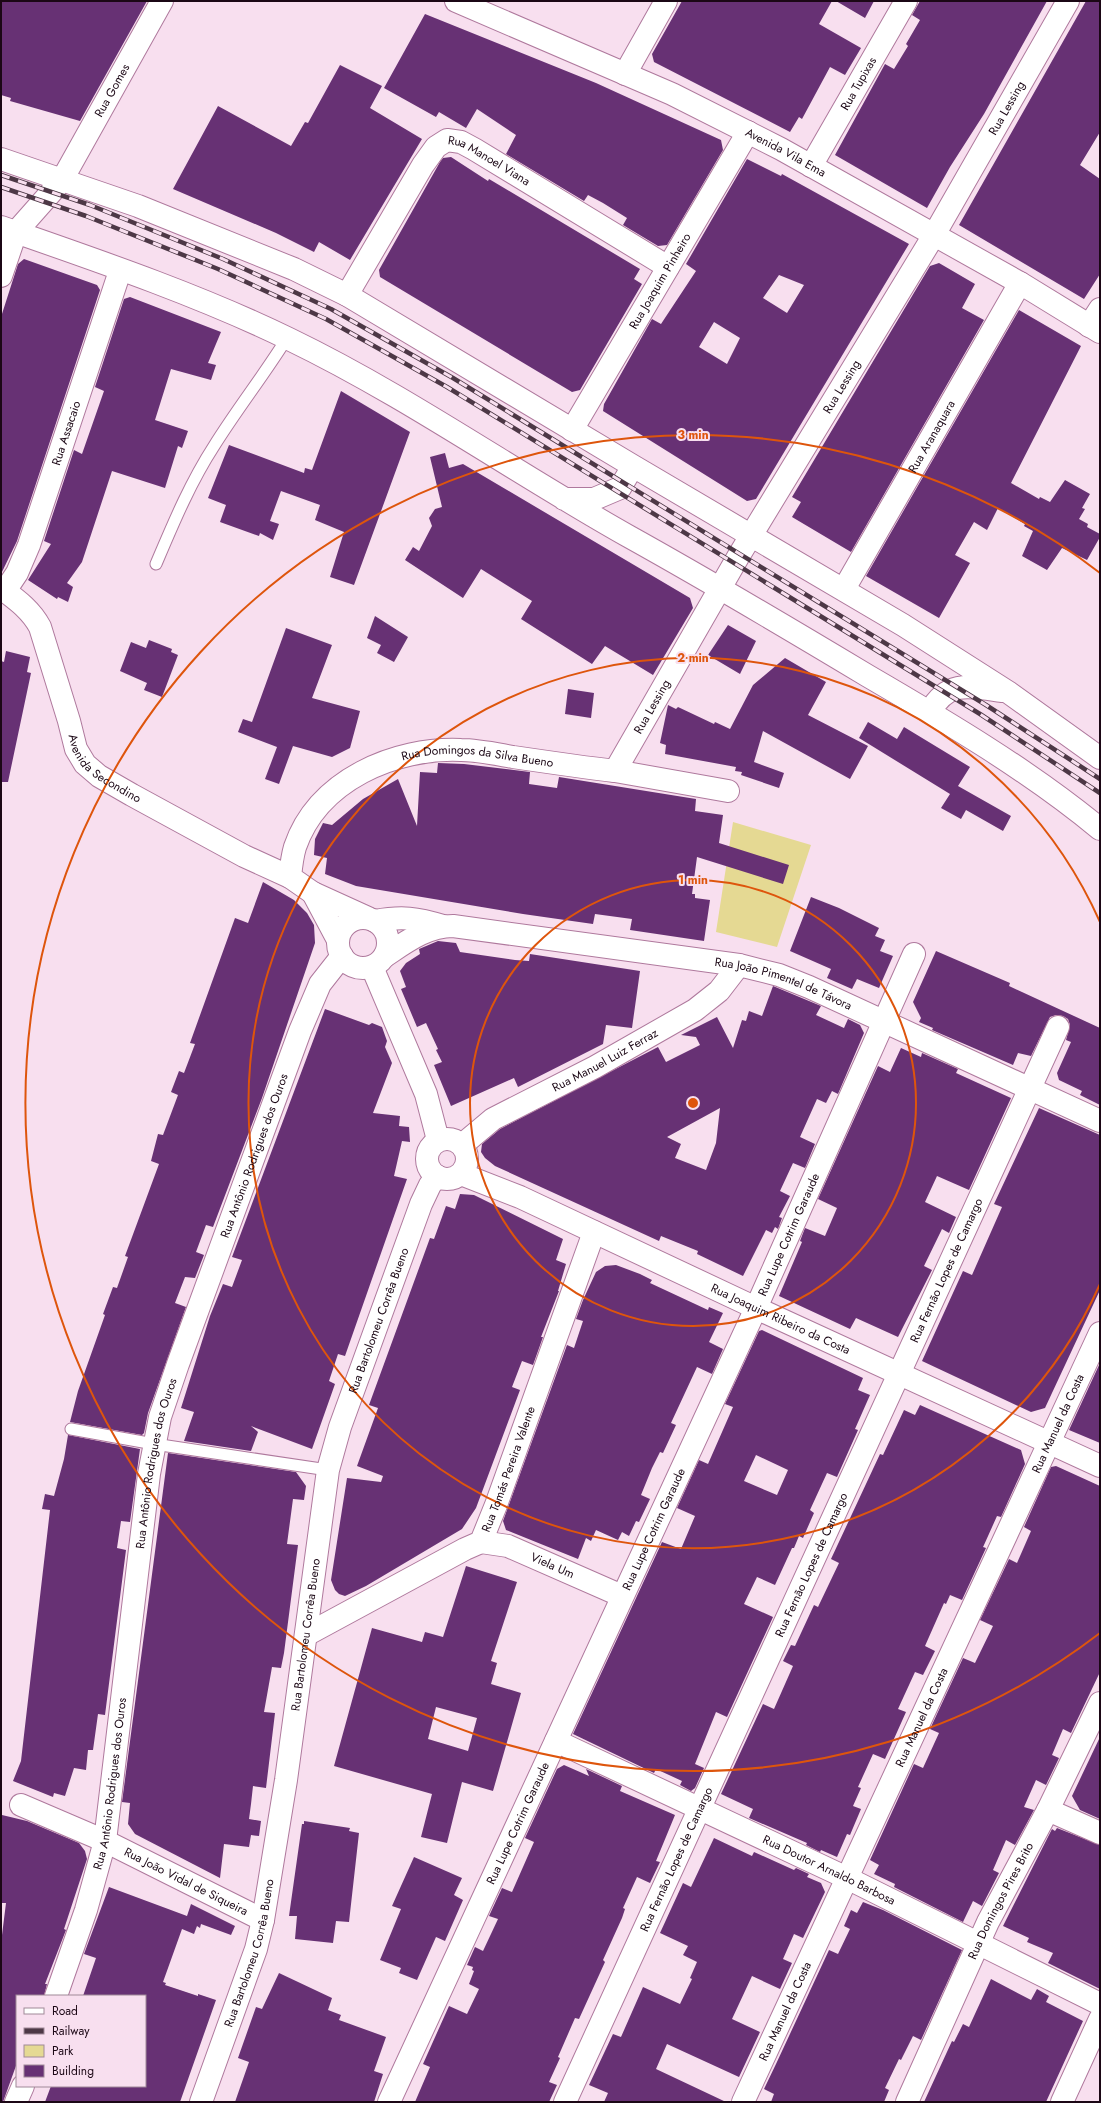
<svg xmlns="http://www.w3.org/2000/svg" width="1101" height="2103" font-family="Jost,sans-serif">
<style>
.green{fill:#e5d993}
.building{fill:#673174;fill-rule:evenodd}
.lines{fill:none;stroke-linecap:round;stroke-linejoin:round}
.service-casing{stroke:#af799d;stroke-width:13}
.minor-casing{stroke:#af799d;stroke-width:24}
.tertiary-casing{stroke:#af799d;stroke-width:24}
.secondary-casing{stroke:#af799d;stroke-width:24}
.primary-casing{stroke:#af799d;stroke-width:24}
.service{stroke:#fff;stroke-width:11}
.minor{stroke:#fff;stroke-width:22}
.tertiary{stroke:#fff;stroke-width:22}
.secondary{stroke:#fff;stroke-width:22}
.primary{stroke:#fff;stroke-width:22}
.rail-casing{stroke:#4d3846;stroke-width:4.5}
.rail{stroke:#f8dfef;stroke-width:3;stroke-dasharray:9;stroke-linecap:butt}
.ring{fill:none;stroke:#de550c;stroke-width:2}
.labels{text-anchor:middle;stroke-width:4;stroke-linejoin:round;paint-order:stroke}
.street-label{font-size:12px;fill:#1b0715;stroke:#f8dfef}
.centre{fill:#de550c;stroke:#f8dfef;stroke-width:2}
.ring-label{font-size:12px;text-anchor:middle;font-weight:bold;fill:#de550c;stroke:#f8dfef;stroke-width:4;stroke-linejoin:round;paint-order:stroke}
</style>
<rect width="100%" height="100%" fill="#f8dfef"/>
<path class="green" d="M733,822L811,845L777,947L716,932Z"/>
<path class="building" d="M1,1H147L80,121L10,101L11,98L1,95Z
M682,1H832L819,24L861,48L845,75L830,67L802,119L799,117L790,132L654,62L652,54Z
M836,1H874L865,18Z
M920,1H1047L984,114L950,167L927,208L835,155L885,64L894,69L908,46L906,44L920,20L912,15Z
M1086,1H1100V132L1080,165L1100,179V274L1084,299L959,225Z
M425,14L596,83L721,140L723,150L667,245L658,246L623,225L627,218L603,203L588,195L584,201L506,154L516,135L477,109L466,128L439,112L436,117L384,88Z
M340,65L382,86L370,108L422,139L350,260L319,242L314,252L276,233L173,189L218,106L291,146L305,122L308,123Z
M451,157L488,181L489,179L640,269L634,279L642,284L580,390L572,392L380,277L379,270L440,162L443,158Z
M747,159L781,176L782,174L909,244L756,499L747,501L603,411L604,404L652,319L661,324L696,271L686,264ZM779,275L804,285L787,313L763,298ZM714,322L740,338L727,364L699,347Z
M24,259L97,285L100,290L17,541L1,574V317L18,264Z
M939,263L975,284L962,308L984,320L851,552L792,517L801,502L792,497L930,266Z
M130,297L221,332L208,363L216,365L211,380L171,369L155,420L188,431L182,448L178,446L165,488L112,471L82,562L67,583L73,587L68,602L58,597L57,599L28,580L51,544L44,541L74,450L82,454L104,391L95,387L124,299Z
M1019,310L1081,346L1011,483L1039,499L1040,497L1050,502L1065,480L1090,494L1082,508L1085,509L1079,519L1088,524L1087,527L1100,534V537L1087,560L1062,548L1047,570L1022,556L1033,531L1024,526L1025,524L998,508L987,530L974,522L955,555L970,563L939,618L866,576Z
M341,391L410,432L354,585L330,577L344,532L315,520L320,505L281,491L270,521L279,524L273,540L260,533L259,536L220,522L226,505L208,498L229,445L304,473L305,468L312,470Z
M445,453L449,468L463,464L690,598L693,608L653,675L605,646L592,664L521,619L532,601L481,569L463,598L405,560L413,547L419,551L432,526L429,518L435,509L442,507L430,457Z
M375,616L408,637L394,662L377,653L381,645L367,638Z
M728,625L756,641L740,674L708,655Z
M286,628L332,645L312,698L360,711L350,748L332,757L293,746L279,784L265,779L277,747L238,732L243,719L252,722Z
M149,640L172,649L171,652L178,655L162,697L144,690L147,683L120,671L131,642L146,648Z
M6,651L30,657L27,672L31,673L8,782H1V661L4,662Z
M785,658L826,682L808,715L868,746L850,779L763,731L754,762L784,773L779,788L741,775L742,772L735,771L736,767L665,754L666,745L660,743L668,705L676,709L678,707L714,724L715,722L730,729L753,685Z
M568,689L594,693L591,718L565,714Z
M868,722L897,739L904,727L970,767L958,786L1011,816L1003,831L966,810L961,819L941,808L950,794L859,738Z
M438,763L464,764L530,772L529,784L557,788L559,777L696,799L695,811L723,815L719,843L789,865L783,884L697,857L692,894H695V898L710,900L704,941L630,930L632,919L595,914L593,924L523,914L356,886L325,874L327,858L314,855L315,839L323,823L332,825L363,799L398,779L417,826L420,772L437,773Z
M263,882L294,900L307,913L314,925L315,943L262,1098L213,1227L206,1225L196,1252L204,1255L195,1278L185,1277L175,1303L186,1307L148,1413L144,1433L142,1435L70,1422L78,1391L105,1315L103,1314L113,1287L117,1288L128,1257L125,1256L159,1164L151,1161L158,1134L163,1135L178,1095L171,1092L179,1071L184,1073L195,1044L190,1043L235,918L248,923Z
M811,897L839,908L879,928L875,936L885,940L880,951L893,956L879,988L857,979L852,989L827,978L831,969L790,951Z
M438,941L456,943L460,952L515,960L529,961L530,954L640,971L632,1028L606,1025L603,1044L518,1087L514,1078L451,1106L434,1065L442,1062L436,1050L438,1049L426,1023L417,1027L401,989L406,987L400,971L406,963L420,954L419,949Z
M936,951L1010,983L1009,986L1100,1028V1105L1080,1095L1082,1091L1059,1080L1057,1073L1071,1042L1066,1040L1070,1025L1068,1019L1063,1016L1056,1015L1050,1017L1031,1056L1018,1053L1013,1065L932,1030L933,1028L919,1022L921,1018L913,1002Z
M773,986L821,1006L816,1015L844,1028L848,1019L860,1025L864,1033L838,1094L832,1091L826,1103L817,1099L800,1137L815,1144L805,1168L793,1163L780,1191L790,1196L779,1217L782,1218L778,1229L775,1227L772,1233L766,1230L743,1276L697,1254L698,1251L661,1236L659,1241L495,1166L485,1158L481,1152L482,1144L500,1129L658,1047L666,1062L700,1045L696,1037L681,1035L717,1017L733,1048L742,1020L746,1021L749,1011L762,1016ZM720,1108L716,1143L706,1170L675,1158L681,1144L667,1137Z
M325,1009L369,1025L372,1023L382,1027L387,1041L385,1047L392,1063L373,1113L400,1116L399,1126L409,1127L410,1142L402,1141L394,1176L407,1179L345,1356L338,1354L329,1381L335,1384L312,1449L251,1426L258,1432L251,1451L184,1441L194,1412L181,1408L210,1316L223,1284L232,1287L242,1260L232,1257Z
M901,1048L921,1057L922,1053L958,1069L956,1073L1011,1098L969,1190L937,1176L925,1202L956,1217L949,1233L942,1229L924,1266L932,1270L898,1337L856,1318L850,1329L779,1296L802,1242L800,1241L805,1228L825,1236L837,1208L818,1199L878,1066L890,1072Z
M1039,1108L1100,1135V1290L1045,1408L1031,1412L922,1361L963,1271L972,1275L1002,1207L994,1204Z
M460,1194L474,1195L563,1239L556,1260L566,1264L558,1291H559L541,1337H543L533,1365L522,1361L512,1387L520,1390L476,1508L462,1529L366,1586L345,1596L339,1594L335,1590L331,1580L347,1478L381,1482L383,1476L357,1466L378,1408L369,1405L430,1238L434,1239L446,1206L455,1209Z
M616,1265L640,1274L652,1280L650,1283L708,1310L709,1307L723,1313L709,1342L723,1349L712,1374L697,1367L671,1423L676,1425L663,1453L660,1452L652,1468L641,1495L650,1499L639,1522L636,1521L629,1536L622,1532L618,1540L596,1530L591,1541L586,1538L578,1559L506,1530L503,1521L567,1345L574,1348L583,1321L576,1319L583,1300L596,1272L605,1266Z
M762,1330L863,1378L858,1390L870,1395L855,1429L858,1430L837,1477L827,1473L810,1510L814,1513L803,1538L799,1536L794,1548H792L775,1585L757,1577L744,1604L773,1617L727,1717L716,1712L695,1764L704,1768L695,1788L691,1791L680,1785L682,1781L656,1769L654,1773L573,1734L662,1542L681,1549L695,1516L677,1508L699,1460L708,1464L733,1407L725,1404L759,1331ZM756,1455L788,1470L777,1495L744,1481Z
M1100,1363V1443L1069,1430Z
M920,1405L1021,1450L1025,1464L1001,1517L997,1516L984,1545L983,1547L986,1548L962,1600L950,1595L946,1604L944,1603L925,1646L935,1651L923,1675L915,1672L898,1709L906,1712L885,1759L873,1754L858,1787L861,1788L853,1806L861,1809L850,1835L847,1834L837,1857L821,1850L820,1852L806,1845L807,1843L749,1818L753,1809L721,1794L763,1704L774,1709L793,1666L783,1661L791,1645L795,1646L814,1605L818,1607L839,1563L831,1559L880,1454L883,1455L904,1410L915,1415Z
M68,1435L140,1449L130,1522L121,1521L117,1548L126,1550L105,1715L98,1714L93,1750H88L86,1770L74,1768L65,1796L54,1793L53,1797L13,1781L21,1761L50,1510L42,1509L45,1494L54,1496L64,1459Z
M168,1453L296,1472L306,1486L304,1500L293,1499L287,1544L298,1545L284,1653L281,1668L272,1667L264,1712L275,1713L266,1788L253,1786L251,1804L249,1819L261,1821L259,1836L251,1835L249,1847L224,1844L220,1878L135,1834L128,1824L130,1803L122,1802Z
M1056,1466L1100,1486V1672L1071,1733L1063,1729L1052,1755L1059,1758L1046,1785L1036,1780L1024,1807L1034,1810L1015,1845L1006,1840L993,1870L999,1873L982,1906L973,1901L963,1922L894,1887L895,1884L874,1874L879,1865L870,1860L914,1764L923,1768L939,1733L930,1729L963,1658L975,1663L993,1626L980,1620L1009,1559L1017,1563L1031,1531L1024,1527L1051,1467Z
M466,1566L517,1582L491,1661L497,1663L491,1684L521,1693L493,1791L462,1782L447,1843L421,1837L432,1794L334,1766L372,1628L422,1642L425,1632L443,1637ZM436,1707L477,1718L468,1751L428,1739Z
M1100,1737V1819L1080,1810L1072,1796Z
M564,1765L589,1776L586,1769L622,1786L620,1791L675,1815L656,1861L660,1862L650,1883L637,1877L623,1908L625,1909L622,1918L603,1960L605,1962L579,2019L575,2018L558,2057L560,2058L549,2082L557,2085L549,2102H415L430,2067L423,2064L449,2006L467,2014L479,1989L469,1984L474,1971L472,1970L473,1967L467,1965L475,1947L483,1951L498,1919L489,1916L502,1888L512,1892L534,1842L525,1838L557,1769Z
M2,1815L27,1821L79,1843L85,1851L87,1859L64,1929L66,1930L45,1984H47L44,1996H17V2063L3,2102H1V1943L6,1903H1Z
M304,1821L350,1828L349,1831L359,1833L349,1922L336,1921L333,1943L295,1939L297,1916H289L302,1824H304Z
M1057,1828L1100,1845V1989L1048,1963L1053,1953L1027,1942L1029,1938L1003,1926L1052,1829L1055,1831Z
M714,1838L752,1856L754,1852L794,1870L796,1868L809,1874L807,1877L821,1883L825,1892L803,1938L794,1934L783,1959L792,1963L780,1989L752,1976L732,2019L760,2032L739,2077L667,2044L656,2069L726,2102H604L608,2093L589,2085L613,2034L621,2037L643,1987L680,2004L692,1979L690,1978L697,1962L683,1955L688,1946L660,1933L683,1883L691,1887Z
M414,1857L462,1878L454,1895L463,1900L445,1941L436,1937L417,1980L399,1973L401,1968L380,1960L401,1909L392,1906Z
M109,1887L187,1916L191,1904L235,1926L231,1935L201,1924L200,1928L197,1926L194,1934L182,1929L163,1982L166,1983L165,1985L198,1996V1994L216,2000L180,2102H45L51,2086H145V1996H83L96,1958L84,1954Z
M863,1902L883,1910L962,1950L921,2040L913,2036L901,2060L899,2059L885,2088L889,2090L884,2102H771L774,2094L764,2089L776,2064L829,1950L838,1954L850,1929L844,1926L851,1910L857,1913Z
M279,1973L332,1998L328,2010L341,2015L339,2020L386,2037L374,2071L383,2074L374,2102H235L249,2062L238,2058L256,2007L262,2009Z
M991,1979L1031,2000L1037,1989L1049,1996L1046,2002L1083,2021L1046,2102H924L952,2041L954,2042L963,2024L969,2027Z"/>
<g class="lines">
<defs>
<path id="service" d="M156,564C173,524 190,483 214,446C237,409 264,375 287,338
M71,1429L154,1444L328,1470"/>
<g id="minor">
<path d="M625,74L666,1"/>
<path id="s1" d="M811,166L906,1"/>
<path d="M1,276L16,232"/>
<path id="s2" d="M347,295L423,165L436,147L447,140L461,142L474,149L668,267"/>
<path d="M1089,326L1100,309"/>
<path id="s3" d="M572,430L748,132"/>
<path id="s4" d="M1,588C17,600 31,610 40,627L69,721L76,749L85,764L99,776L132,795L244,856L290,877"/>
<path id="s5" d="M844,589L1020,283"/>
<path id="s6" d="M5,591L17,573L29,545L120,271"/>
<path d="M615,771L728,791"/>
<path id="s7" d="M462,1145L493,1119L595,1067L695,1010L719,991L739,965"/>
<path id="s8" d="M461,1174L520,1197L756,1308L1100,1466"/>
<path id="s9" d="M481,1542L508,1546L622,1596"/>
<path id="s10" d="M306,1635L465,1549L481,1542L496,1505L594,1232"/>
<path id="s11" d="M556,1741L847,1878L1100,2004"/>
<path id="s12" d="M21,1805L105,1841L263,1920"/>
<path d="M1048,1810L1100,1833"/>
<path id="s13" d="M56,1996L86,1910L105,1841L149,1474L160,1417L178,1364L300,1031L320,984L342,956"/>
<path d="M16,2102L23,2086"/>
<path id="s14" d="M389,2102L756,1308L914,954"/>
<path id="s15" d="M565,2102L1058,1027"/>
<path id="s16" d="M907,2102L988,1922L1048,1810L1100,1703"/>
<path d="M1062,2102L1100,2019"/>
</g>
<g id="tertiary">
<path id="s17" d="M16,232L62,180L162,1"/>
<path d="M313,893L338,940"/>
<path id="s18" d="M368,918L313,893L290,877C291,867 292,857 295,847C318,780 395,747 461,750C478,750 496,754 513,757C547,762 581,767 615,771L738,557L934,235L1068,1"/>
<circle cx="363" cy="943" r="25"/>
<path d="M375,921C402,916 417,918 443,926"/>
<path id="s19" d="M385,956C406,942 427,926 453,926L739,965L779,975L809,987L1100,1121"/>
<path d="M372,967L426,1094L438,1140"/>
<circle cx="447" cy="1159" r="20"/>
<path id="s20" d="M201,2102L256,1949L263,1920L286,1780L328,1470L340,1427L421,1204L430,1185L437,1176"/>
<path id="s21" d="M743,2102L1100,1333"/>
</g>
<g id="secondary">
<path id="s22" d="M456,1L672,94L781,149L1020,283L1100,332"/>
</g>
<path id="primary" d="M1,159L138,206L294,269L347,295L633,466L903,625L1008,692L1100,758
M1,227C96,260 199,295 289,339C407,396 514,472 628,536C709,581 788,628 868,676C947,722 1030,771 1100,829
M564,499H594L620,488L633,466
M930,712C947,680 970,686 1001,691"/>
</defs>
<use href="#service" class="service-casing"/>
<use href="#minor" class="minor-casing"/>
<use href="#tertiary" class="tertiary-casing"/>
<use href="#secondary" class="secondary-casing"/>
<use href="#primary" class="primary-casing"/>
<use href="#service" class="service"/>
<use href="#minor" class="minor"/>
<use href="#tertiary" class="tertiary"/>
<use href="#secondary" class="secondary"/>
<use href="#primary" class="primary"/>
<defs>
<path id="rail" d="M1,175L90,205L223,259L331,309L453,378L986,705L1100,779
M1,187L86,216L218,269L326,319L447,387L980,714L1100,793"/>
</defs>
<use href="#rail" class="rail-casing"/>
<use href="#rail" class="rail"/>
</g>
<g class="ring">
<circle cx="693" cy="1103" r="223"/>
<path d="M1100 1284A445 445 0 1 1 1100 922"/>
<path d="M1100 1633A668 668 0 1 1 1100 573"/>
</g>
<g class="labels">
<g class="street-label">
<text dy="4" stroke="none"><textPath href="#s1" startOffset="95">Rua Tupixas</textPath></text>
<text dy="4" stroke="none"><textPath href="#s17" startOffset="172">Rua Gomes</textPath></text>
<text dy="4" stroke="none"><textPath href="#s18" startOffset="1250">Rua Lessing</textPath></text>
<text dy="4" stroke="none"><textPath href="#s22" startOffset="363">Avenida Vila Ema</textPath></text>
<text dy="4" stroke="none"><textPath href="#s2" startOffset="233">Rua Manoel Viana</textPath></text>
<text dy="4" stroke="none"><textPath href="#s3" startOffset="173">Rua Joaquim Pinheiro</textPath></text>
<text dy="4" stroke="none"><textPath href="#s18" startOffset="926">Rua Lessing</textPath></text>
<text dy="4" stroke="none"><textPath href="#s6" startOffset="170">Rua Assacaio</textPath></text>
<text dy="4" stroke="none"><textPath href="#s5" startOffset="176">Rua Aranaquara</textPath></text>
<text dy="4" stroke="none"><textPath href="#s18" startOffset="554">Rua Lessing</textPath></text>
<text dy="4" stroke="none"><textPath href="#s18" startOffset="341">Rua Domingos da Silva Bueno</textPath></text>
<text dy="4" stroke="none"><textPath href="#s4" startOffset="217">Avenida Secondino</textPath></text>
<text dy="4" stroke="none"><textPath href="#s19" startOffset="412">Rua João Pimentel de Távora</textPath></text>
<text dy="4" stroke="none"><textPath href="#s7" startOffset="167">Rua Manuel Luiz Ferraz</textPath></text>
<text dy="4" stroke="none"><textPath href="#s13" startOffset="868">Rua Antônio Rodrigues dos Ouros</textPath></text>
<text dy="4" stroke="none"><textPath href="#s14" startOffset="955">Rua Lupe Cotrim Garaude</textPath></text>
<text dy="4" stroke="none"><textPath href="#s15" startOffset="915">Rua Fernão Lopes de Camargo</textPath></text>
<text dy="4" stroke="none"><textPath href="#s8" startOffset="351">Rua Joaquim Ribeiro da Costa</textPath></text>
<text dy="4" stroke="none"><textPath href="#s20" startOffset="805">Rua Bartolomeu Corrêa Bueno</textPath></text>
<text dy="4" stroke="none"><textPath href="#s21" startOffset="748">Rua Manuel da Costa</textPath></text>
<text dy="4" stroke="none"><textPath href="#s13" startOffset="544">Rua Antônio Rodrigues dos Ouros</textPath></text>
<text dy="4" stroke="none"><textPath href="#s10" startOffset="276">Rua Tomás Pereira Valente</textPath></text>
<text dy="4" stroke="none"><textPath href="#s14" startOffset="631">Rua Lupe Cotrim Garaude</textPath></text>
<text dy="4" stroke="none"><textPath href="#s15" startOffset="591">Rua Fernão Lopes de Camargo</textPath></text>
<text dy="4" stroke="none"><textPath href="#s9" startOffset="76">Viela Um</textPath></text>
<text dy="4" stroke="none"><textPath href="#s20" startOffset="481">Rua Bartolomeu Corrêa Bueno</textPath></text>
<text dy="4" stroke="none"><textPath href="#s21" startOffset="424">Rua Manuel da Costa</textPath></text>
<text dy="4" stroke="none"><textPath href="#s13" startOffset="220">Rua Antônio Rodrigues dos Ouros</textPath></text>
<text dy="4" stroke="none"><textPath href="#s14" startOffset="307">Rua Lupe Cotrim Garaude</textPath></text>
<text dy="4" stroke="none"><textPath href="#s15" startOffset="267">Rua Fernão Lopes de Camargo</textPath></text>
<text dy="4" stroke="none"><textPath href="#s11" startOffset="302">Rua Doutor Arnaldo Barbosa</textPath></text>
<text dy="4" stroke="none"><textPath href="#s12" startOffset="182">Rua João Vidal de Siqueira</textPath></text>
<text dy="4" stroke="none"><textPath href="#s16" startOffset="222">Rua Domingos Pires Brito</textPath></text>
<text dy="4" stroke="none"><textPath href="#s20" startOffset="157">Rua Bartolomeu Corrêa Bueno</textPath></text>
<text dy="4" stroke="none"><textPath href="#s21" startOffset="100">Rua Manuel da Costa</textPath></text>
</g>
</g>
<circle cx="693" cy="1103" r="6" class="centre"/>
<g class="ring-label">
<text x="693" y="439">3 min</text>
<text x="693" y="662">2 min</text>
<text x="693" y="884">1 min</text>
</g>
<rect width="1101" height="2103" fill="none" stroke="#1b0715" stroke-width="4"/>
<rect x="16" y="1995" width="130" height="92" fill="#f8dfef" stroke="#a08998"/>
<rect x="24" y="2008" width="20" height="6" fill="#ffffff" stroke="#a08998"/>
<text x="52" y="2015" font-size="12" fill="#1b0715">Road</text>
<rect x="24" y="2028" width="20" height="6" fill="#4d3846" stroke="#a08998"/>
<text x="52" y="2035" font-size="12" fill="#1b0715">Railway</text>
<rect x="24" y="2045" width="20" height="12" fill="#e5d993" stroke="#a08998"/>
<text x="52" y="2055" font-size="12" fill="#1b0715">Park</text>
<rect x="24" y="2065" width="20" height="12" fill="#673174" stroke="#a08998"/>
<text x="52" y="2075" font-size="12" fill="#1b0715">Building</text>
</svg>
